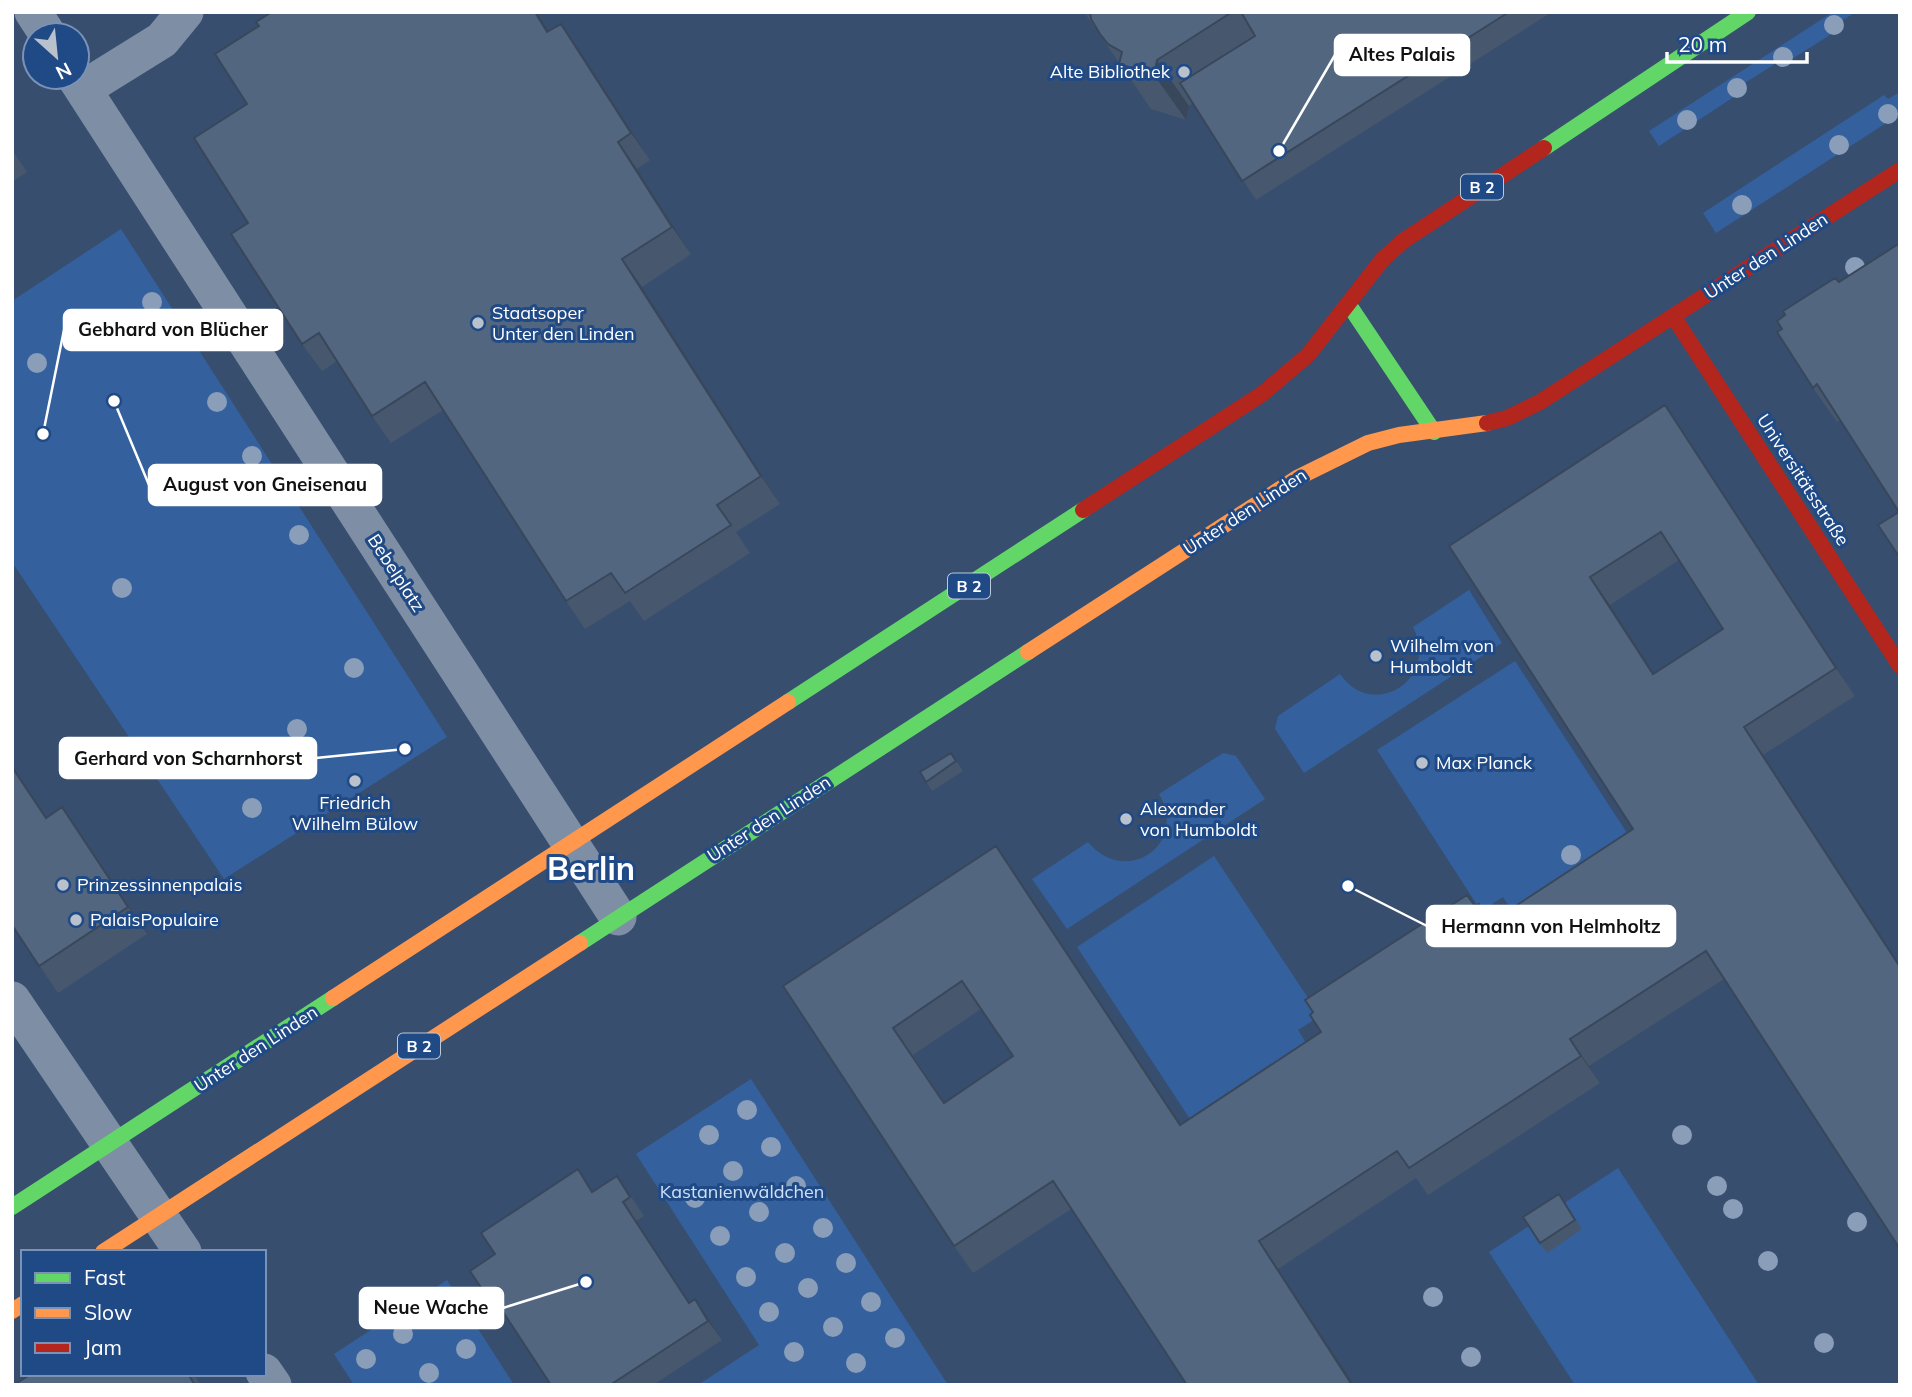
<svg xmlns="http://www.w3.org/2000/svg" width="1912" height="1397" font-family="Mulish,sans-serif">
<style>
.green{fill:#34619d}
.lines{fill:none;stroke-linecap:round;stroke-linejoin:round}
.street{stroke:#7e8ea5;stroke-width:37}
.fast{stroke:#63d668;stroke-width:16}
.slow{stroke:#ff974d;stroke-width:16}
.jam{stroke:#b3261e;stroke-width:16}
.tree{fill:#8a9eba}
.wall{fill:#47586e;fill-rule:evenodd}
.shaded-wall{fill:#39475a}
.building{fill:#526680;stroke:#39475a;stroke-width:2;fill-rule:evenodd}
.poi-dot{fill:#b9c1cd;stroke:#204a86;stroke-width:2.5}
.labels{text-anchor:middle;stroke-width:6;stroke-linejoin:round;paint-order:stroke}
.shield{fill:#204a86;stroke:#bcc9db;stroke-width:2}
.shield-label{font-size:16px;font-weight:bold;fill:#fff}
.poi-label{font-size:18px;fill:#fff;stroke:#204a86;text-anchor:start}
.street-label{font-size:18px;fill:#fff;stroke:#204a86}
.park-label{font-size:18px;fill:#cee0f7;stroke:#204a86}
.town-label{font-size:32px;font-weight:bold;fill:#fff;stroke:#204a86}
.leader{fill:none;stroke:#fff;stroke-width:2.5}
.callout-dot{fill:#fff;stroke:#204a86;stroke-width:2.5}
.callout{fill:#fff;stroke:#fff;stroke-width:2.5}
.callout-label{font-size:19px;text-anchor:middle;font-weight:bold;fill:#111}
</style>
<rect width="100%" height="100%" fill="#374e6f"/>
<path class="green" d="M1833,12H1856L1838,23L1841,28L1781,66L1778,62L1740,86L1743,91L1659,146L1649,131Z
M1900,92V114L1716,233L1703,213L1884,95L1888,99Z
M121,229L447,737L224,879L12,562V301Z
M1469,590L1502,643L1304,773L1275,729L1278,716L1340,674C1372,721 1440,680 1413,627Z
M1515,661L1627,833L1511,909L1503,897L1481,911L1377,750Z
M1223,753L1236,756L1265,799L1067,929L1032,879L1088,842C1126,888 1189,844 1159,794Z
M1214,856L1320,1016L1298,1030L1306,1043L1190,1119L1077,947Z
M751,1079L948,1385H698L759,1345L636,1154Z
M1618,1168L1759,1385H1575L1489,1252Z
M447,1280L514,1385H354L334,1354Z"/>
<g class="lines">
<path class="street" d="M33,12L48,35
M75,77L618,917
M83,89L162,40L185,12
M12,1000L183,1252
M264,1372L273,1385"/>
<path class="fast" d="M1544,148L1748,12
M1349,305L1434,432
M788,702L1083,510
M580,943L1028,652
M12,1207L333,998"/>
<path class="slow" d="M1028,652L1297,478L1368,443L1399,435L1487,423
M333,998L788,702
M103,1252L580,943
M12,1311L23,1304"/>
<path class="jam" d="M1673,316L1900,666
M1487,423L1507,418L1540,402L1900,170
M1083,510L1262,394L1308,355L1382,260L1403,241L1544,148"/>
</g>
<g class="tree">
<circle cx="1834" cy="25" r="10"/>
<circle cx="1783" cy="57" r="10"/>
<circle cx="1737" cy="88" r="10"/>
<circle cx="1888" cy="114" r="10"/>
<circle cx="1687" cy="120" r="10"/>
<circle cx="1839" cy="145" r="10"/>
<circle cx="1742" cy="205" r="10"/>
<circle cx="1855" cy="267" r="10"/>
<circle cx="152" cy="302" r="10"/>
<circle cx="37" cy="363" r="10"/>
<circle cx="217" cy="402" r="10"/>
<circle cx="252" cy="456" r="10"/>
<circle cx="299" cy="535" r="10"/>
<circle cx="122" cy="588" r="10"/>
<circle cx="354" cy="668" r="10"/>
<circle cx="297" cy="729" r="10"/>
<circle cx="252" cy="808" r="10"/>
<circle cx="1571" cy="855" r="10"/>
<circle cx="747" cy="1110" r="10"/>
<circle cx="709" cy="1135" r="10"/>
<circle cx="1682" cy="1135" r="10"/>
<circle cx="771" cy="1147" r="10"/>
<circle cx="733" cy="1171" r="10"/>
<circle cx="796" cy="1186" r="10"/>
<circle cx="1717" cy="1186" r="10"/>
<circle cx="695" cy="1198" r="10"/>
<circle cx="1733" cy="1209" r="10"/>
<circle cx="759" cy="1212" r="10"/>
<circle cx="1857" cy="1222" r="10"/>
<circle cx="823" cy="1228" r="10"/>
<circle cx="720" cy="1236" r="10"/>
<circle cx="785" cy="1253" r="10"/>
<circle cx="1768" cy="1261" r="10"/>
<circle cx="846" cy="1263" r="10"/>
<circle cx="746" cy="1277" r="10"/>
<circle cx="808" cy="1288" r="10"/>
<circle cx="1433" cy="1297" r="10"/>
<circle cx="871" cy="1302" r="10"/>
<circle cx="769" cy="1312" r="10"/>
<circle cx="833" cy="1327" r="10"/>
<circle cx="403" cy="1334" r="10"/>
<circle cx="895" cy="1338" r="10"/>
<circle cx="1824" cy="1343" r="10"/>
<circle cx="466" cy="1349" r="10"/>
<circle cx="794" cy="1352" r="10"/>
<circle cx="1471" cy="1357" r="10"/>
<circle cx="366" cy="1359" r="10"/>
<circle cx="856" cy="1363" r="10"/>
<circle cx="429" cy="1373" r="10"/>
</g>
<path class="wall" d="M1084,12H1552L1256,200L1193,103L1189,106L1186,120L1151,109Z
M549,32L580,51L650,160L637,169L691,254L642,287L780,504L736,532L750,553L692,590L644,621L630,601L585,629L566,601L443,410L391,443L372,416L337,361L322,371L302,344L248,223Z
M12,150L27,172L12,182Z
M1839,282L1899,512L1840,420L1837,422L1813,388Z
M1665,405L1684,433L1855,696L1763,755L1724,979L1589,1066L1600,1083L1597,1085L1428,1195L1416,1178L1278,1269L1071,1209L973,1273L954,1246L783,986L1015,873L1180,1125L1321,1032L1475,906L1491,922L1633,829L1449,546ZM1679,560L1723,629L1654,673L1610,605ZM981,1009L1013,1056L945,1103L913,1055Z
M951,753L963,771L932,791L920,772Z
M12,765L47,817L81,835L147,934L58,993L12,925Z
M617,1176L644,1216L636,1221L690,1303L708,1318L722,1340L653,1385H551L501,1309L497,1311L484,1292L593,1191Z
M1559,1194L1582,1229L1547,1253L1540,1243Z
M31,1374H194L199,1383L196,1384Z"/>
<path class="shaded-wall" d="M535,12H536L567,60L547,32Z
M561,24L580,51L650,160L631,133Z
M1157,60L1189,106L1186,120L1154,75Z
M618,142L637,169L691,254L672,227Z
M622,259L642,287L780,504L761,476Z
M1665,405L1684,433L1855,696L1836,668Z
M1590,577L1610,605L1672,701L1653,674Z
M1744,727L1763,755L1900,965V967Z
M12,765L65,845L46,818L12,767Z
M62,807L81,835L147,934L128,907Z
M996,846L1015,873L1199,1153L1180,1125Z
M1570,1039L1589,1066L1600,1083L1581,1056Z
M623,1202L636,1221L702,1322L689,1303Z
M1259,1241L1278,1269L1354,1385H1352Z
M695,1299L708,1318L722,1340L708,1321Z"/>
<path class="building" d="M272,12H535L547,32L561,24L631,133L618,142L672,227L622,259L761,476L717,505L731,525L625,593L611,573L566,601L425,382L372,416L319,333L302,344L231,234L248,223L194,138L247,104L215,54L259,26L256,22Z
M1090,12H1232L1157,60L1154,75L1119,64L1122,52L1108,44L1100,34L1091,19Z
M1509,12L1242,181L1180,83L1255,36L1241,12Z
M1900,243V558L1878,525L1899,512L1817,384L1813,388L1777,332L1782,329L1777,321L1785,315L1783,311L1835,278L1839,282Z
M1665,405L1836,668L1744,727L1900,967V1249L1706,951L1570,1039L1581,1056L1578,1058L1409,1168L1397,1151L1259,1241L1352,1385H1187L1053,1181L954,1246L783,986L996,846L1180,1125L1321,1032L1310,1015L1313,1012L1305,1000L1388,946L1467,895L1475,906L1479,904L1491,922L1633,829L1449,546ZM1661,532L1723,629L1653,674L1590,577ZM962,981L1013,1056L944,1103L893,1028Z
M951,753L956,761L926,782L920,772Z
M12,767L46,818L62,807L128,907L39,966L12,925Z
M578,1169L592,1192L617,1176L630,1197L623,1202L689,1303L695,1299L708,1321L610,1385H551L488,1289L484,1292L470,1271L495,1254L481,1233Z
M1559,1194L1575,1220L1540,1243L1523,1217Z
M31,1374H188L195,1385H18L17,1383Z"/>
<g class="poi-dot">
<circle cx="1184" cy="72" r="7"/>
<circle cx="478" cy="323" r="7"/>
<circle cx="1376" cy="656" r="7"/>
<circle cx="1422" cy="763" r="7"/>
<circle cx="355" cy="781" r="7"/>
<circle cx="1126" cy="819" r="7"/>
<circle cx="63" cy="885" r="7"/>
<circle cx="76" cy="920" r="7"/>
</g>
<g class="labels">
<g class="shield">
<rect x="1461" y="174.5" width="42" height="25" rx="5"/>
<rect x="948" y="573.5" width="42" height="25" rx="5"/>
<rect x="398" y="1033.5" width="42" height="25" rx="5"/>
</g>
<g class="shield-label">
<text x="1482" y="193">B 2</text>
<text x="969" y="592">B 2</text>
<text x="419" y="1052">B 2</text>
</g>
<g class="poi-label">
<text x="1170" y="78" text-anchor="end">Alte Bibliothek</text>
<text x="492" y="319">Staatsoper<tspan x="492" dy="21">Unter den Linden</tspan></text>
<text x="1390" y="652">Wilhelm von<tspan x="1390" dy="21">Humboldt</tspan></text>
<text x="1436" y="769">Max Planck</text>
<text x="355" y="809" text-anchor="middle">Friedrich<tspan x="355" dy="21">Wilhelm Bülow</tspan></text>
<text x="1140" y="815">Alexander<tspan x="1140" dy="21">von Humboldt</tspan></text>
<text x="77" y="891">Prinzessinnenpalais</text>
<text x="90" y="926">PalaisPopulaire</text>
</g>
<g class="street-label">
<text transform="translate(1766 256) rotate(-33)" y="6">Unter den Linden</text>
<text transform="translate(1803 480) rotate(57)" y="6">Universitätsstraße</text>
<text transform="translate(1245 512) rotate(-33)" y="6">Unter den Linden</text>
<text transform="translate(396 573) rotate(57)" y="6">Bebelplatz</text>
<text transform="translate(769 819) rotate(-33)" y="6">Unter den Linden</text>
<text transform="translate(256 1049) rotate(-33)" y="6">Unter den Linden</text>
</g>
<g class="park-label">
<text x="742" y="1198">Kastanienwäldchen</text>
</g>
<g class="town-label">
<text x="591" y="880">Berlin</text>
</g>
</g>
<path class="leader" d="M1279 151L1335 55M43 434L64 330M114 401L149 485M405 749L316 758M1348 886L1427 926M586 1282L503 1308"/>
<g class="callout-dot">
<circle cx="1279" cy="151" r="7"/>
<circle cx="43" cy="434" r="7"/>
<circle cx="114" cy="401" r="7"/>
<circle cx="405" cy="749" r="7"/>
<circle cx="1348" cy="886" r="7"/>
<circle cx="586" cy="1282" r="7"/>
</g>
<g class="callout">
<rect x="1335" y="35" width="134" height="40" rx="7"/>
<rect x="64" y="310" width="218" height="40" rx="7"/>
<rect x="149" y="465" width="232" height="40" rx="7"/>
<rect x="60" y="738" width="256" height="40" rx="7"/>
<rect x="1427" y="906" width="248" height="40" rx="7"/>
<rect x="360" y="1288" width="143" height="40" rx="7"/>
</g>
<g class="callout-label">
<text x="1402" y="61">Altes Palais</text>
<text x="173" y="336">Gebhard von Blücher</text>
<text x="265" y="491">August von Gneisenau</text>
<text x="188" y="765">Gerhard von Scharnhorst</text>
<text x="1551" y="933">Hermann von Helmholtz</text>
<text x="431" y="1314">Neue Wache</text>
</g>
<rect width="1912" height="1397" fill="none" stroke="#ffffff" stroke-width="28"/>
<rect x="21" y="1250" width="245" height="126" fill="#204a86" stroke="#7992b6" stroke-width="2"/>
<rect x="35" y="1273" width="35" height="10" fill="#63d668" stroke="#7992b6" stroke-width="2"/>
<text x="84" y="1285" font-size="21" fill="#ffffff">Fast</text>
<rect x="35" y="1308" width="35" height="10" fill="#ff974d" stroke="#7992b6" stroke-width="2"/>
<text x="84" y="1320" font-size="21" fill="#ffffff">Slow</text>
<rect x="35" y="1343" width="35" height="10" fill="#b3261e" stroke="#7992b6" stroke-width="2"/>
<text x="84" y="1355" font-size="21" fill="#ffffff">Jam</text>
<g transform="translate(56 56) rotate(153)"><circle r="33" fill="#204a86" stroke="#7992b6" stroke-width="2"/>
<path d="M0-5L12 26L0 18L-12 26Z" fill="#b9c1cd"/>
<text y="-10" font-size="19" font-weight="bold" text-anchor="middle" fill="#ffffff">N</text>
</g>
<path d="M1667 52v10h140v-10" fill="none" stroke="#ffffff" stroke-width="3.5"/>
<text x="1678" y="52" font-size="21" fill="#ffffff" stroke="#204a86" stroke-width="5" paint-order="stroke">20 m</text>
</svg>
